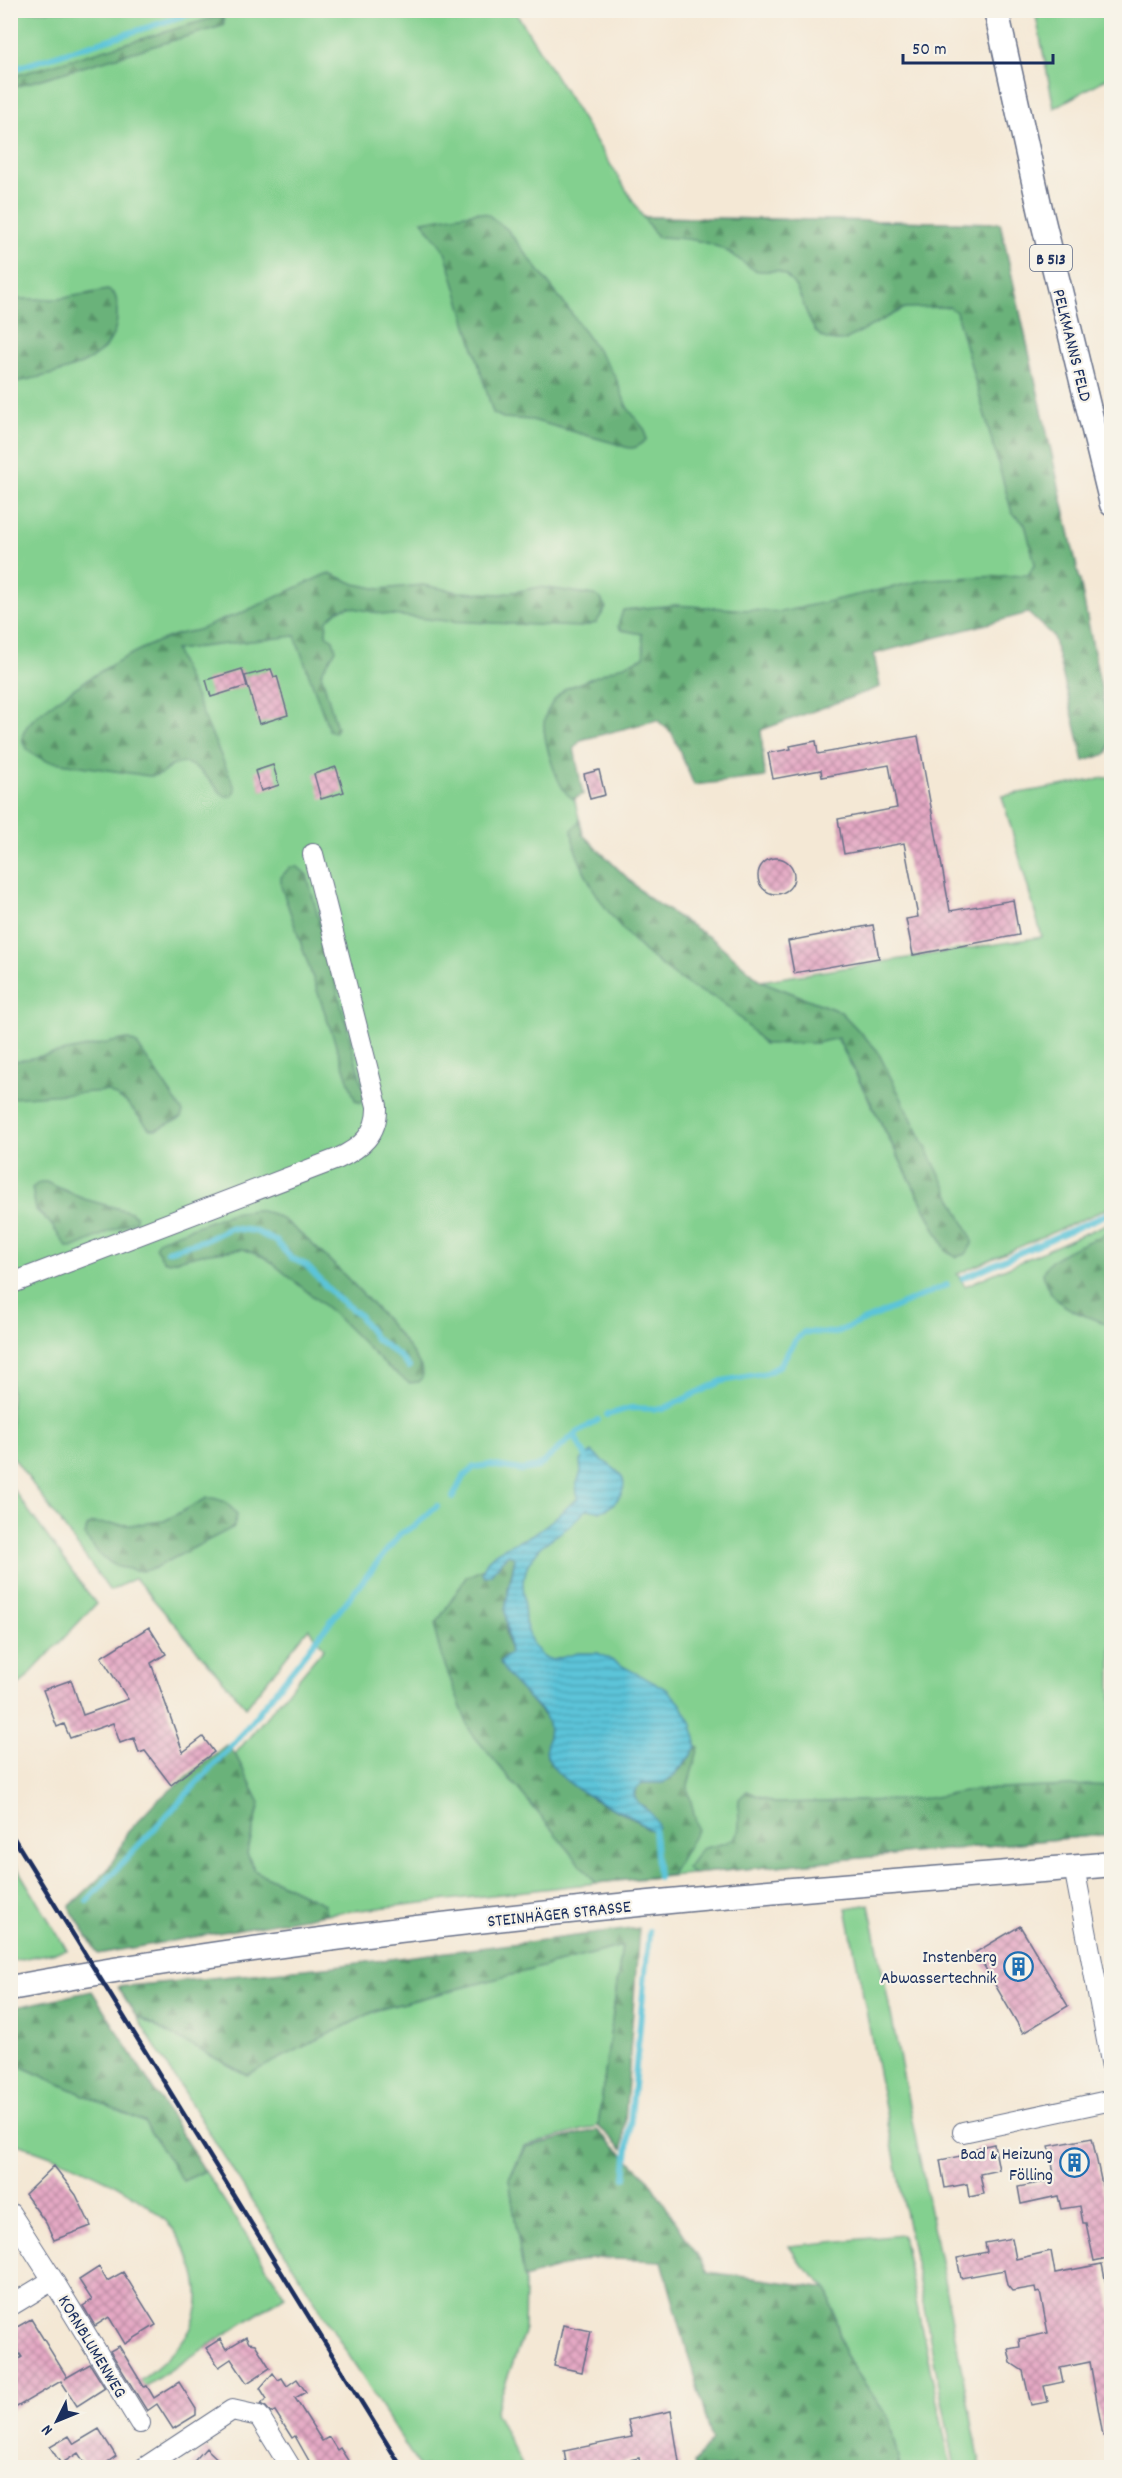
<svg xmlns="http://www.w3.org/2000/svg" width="1122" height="2478" font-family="Dekko,sans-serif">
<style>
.grass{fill:#83d08f;stroke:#4f8076;stroke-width:1.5;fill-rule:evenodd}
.forest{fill:url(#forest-firs);stroke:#42706c;stroke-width:1.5}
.water{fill:url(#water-rules);stroke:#3c7a9c;stroke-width:1.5}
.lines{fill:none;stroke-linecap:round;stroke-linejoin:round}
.stream{stroke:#5cc4d9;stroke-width:6}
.building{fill:url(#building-cross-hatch)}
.minor-casing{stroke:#677088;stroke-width:22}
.major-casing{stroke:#677088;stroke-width:27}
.minor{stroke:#fff;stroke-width:20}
.major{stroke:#fff;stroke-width:24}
.rail{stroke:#1b2f5e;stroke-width:4.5}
.labels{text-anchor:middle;stroke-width:4.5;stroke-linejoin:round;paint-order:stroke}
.shield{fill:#f7f3e8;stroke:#5d6a87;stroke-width:1.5}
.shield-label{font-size:16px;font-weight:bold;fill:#1b2f5e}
.street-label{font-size:18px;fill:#1b2f5e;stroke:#f7f3e8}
.poi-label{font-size:18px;fill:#1b2f5e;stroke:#f7f3e8;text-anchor:end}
</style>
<defs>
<pattern id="forest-firs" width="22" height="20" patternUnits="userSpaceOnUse" patternTransform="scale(1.5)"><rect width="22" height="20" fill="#6ab27a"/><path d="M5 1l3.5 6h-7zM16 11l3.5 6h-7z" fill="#569167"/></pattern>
<pattern id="water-rules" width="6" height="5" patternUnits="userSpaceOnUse" patternTransform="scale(1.5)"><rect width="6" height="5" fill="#5cc4d9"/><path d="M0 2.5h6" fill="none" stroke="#4ba0b3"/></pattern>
<pattern id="building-cross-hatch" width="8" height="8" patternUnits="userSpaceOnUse" patternTransform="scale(1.5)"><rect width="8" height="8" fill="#e5a9c4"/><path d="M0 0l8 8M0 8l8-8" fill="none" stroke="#b98aa2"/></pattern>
</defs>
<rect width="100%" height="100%" fill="#f7f3e8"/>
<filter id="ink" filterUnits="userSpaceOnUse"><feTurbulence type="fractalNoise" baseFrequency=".0167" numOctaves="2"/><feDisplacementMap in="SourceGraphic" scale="12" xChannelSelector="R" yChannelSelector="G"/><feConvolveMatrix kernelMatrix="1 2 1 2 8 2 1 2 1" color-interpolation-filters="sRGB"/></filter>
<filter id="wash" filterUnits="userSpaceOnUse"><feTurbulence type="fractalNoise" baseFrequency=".008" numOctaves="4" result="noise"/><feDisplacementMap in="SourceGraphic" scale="24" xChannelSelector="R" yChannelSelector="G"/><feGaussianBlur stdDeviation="1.35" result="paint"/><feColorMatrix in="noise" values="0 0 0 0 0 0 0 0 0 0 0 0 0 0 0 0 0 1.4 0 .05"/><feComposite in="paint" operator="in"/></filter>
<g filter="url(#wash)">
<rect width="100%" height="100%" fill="#f4e8d5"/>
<path class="grass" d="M11,11H515L643,217L1000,223L1080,581L578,695L569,776L583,835L647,897L715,941L761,981L1042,937L1002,796L1110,777L1111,780V1207L957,1274L965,1286L1111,1222V1834L596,1883L326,1914L324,1904L255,1871L247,1854L260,1803L235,1754L324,1648L309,1628L246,1707L135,1578L110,1591L11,1454ZM762,982L841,1012L947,1252L837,1038Z
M1035,11H1111V76L1054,108Z
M10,1485L96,1604L11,1694H10Z
M11,1858L67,1950L11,1961Z
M869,1904L981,2467H955L846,1908Z
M622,1946L598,2126L524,2146L509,2179L525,2282L524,2332L495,2412L523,2467H419L136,2016L247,2075L377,2010Z
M11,2062L144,2122L183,2181L205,2171L285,2296L141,2389L137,2383C179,2352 214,2318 191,2262C185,2249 178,2233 168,2223C126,2182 65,2160 11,2142Z
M902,2235L951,2467H900L889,2419L845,2355L827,2288L802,2265L789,2246Z"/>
<path class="forest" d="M219,16L223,17L224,23L222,26L11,88V77Z
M478,212L487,214L507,229L572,314L615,376L627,407L645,430L646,440C635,450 631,450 617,444L532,420L503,418L493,413L445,251L422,221Z
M643,217L1000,223L1080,581L1111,740L1107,754L1084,761L1053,636L1028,613L874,654L880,687L761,730L765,777L694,785L672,733L657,720L581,740L574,748L583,794L574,799C558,794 543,740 544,724C545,710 555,698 565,689L644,657L642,634L621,630L618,626L623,610L675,605L781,612L929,579L1028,575L1035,564L1025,524L1012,513L956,312L949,307L905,308L845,340C805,348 810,303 792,282C776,263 770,275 755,270C746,266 737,257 728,252C706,239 682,238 657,237Z
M107,290C118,293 117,302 117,313C119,366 50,375 11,383V299H58Z
M326,574H332L355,584L380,589L423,585L459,592L502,594L540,587L595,595L601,599L606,608L596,623L581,627L446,621L382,614L349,607L339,610L327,620L326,634L333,640L336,650L321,673L337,728L334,733L329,730L295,636L175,650L235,788L234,794L231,796H224C212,784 193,755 174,765C162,771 164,776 149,776L47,761C0,742 31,719 56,701C91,676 130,651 172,636C180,633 189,632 198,630C212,625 223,618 237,615Z
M580,821L583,835L647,897L715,941L761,981L841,1012L877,1050L972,1239V1244L966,1254L956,1257L947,1252L838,1038L817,1043L764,1044C749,1028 735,1011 717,999C709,995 700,992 692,987C648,960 607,920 585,873C579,859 572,846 572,830Z
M290,867H298L307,875L365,1096L361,1103L355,1100L281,886V877Z
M127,1039L137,1044L183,1112L181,1118L157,1129H150L126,1102L107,1091L11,1098V1062Z
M40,1182H46L84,1199L131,1212L136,1217V1220L72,1248L67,1247L50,1223L36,1210L32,1188Z
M255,1210C261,1211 268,1212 273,1214C302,1227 412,1340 422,1370C424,1375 423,1378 419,1382L409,1383L384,1364L332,1312L266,1258L243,1249L202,1254L169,1262L163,1260L155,1247L159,1240L232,1213Z
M1111,1232V1325C1083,1315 1049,1308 1043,1273C1047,1255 1095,1239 1111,1232Z
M207,1498C221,1497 230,1504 237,1515L234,1527L153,1569L141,1571L118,1567L102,1558L85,1536L87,1527L92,1523L130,1525L164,1521Z
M508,1554L512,1555L515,1559L508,1588L506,1632L510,1653L509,1656L502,1659L501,1665L548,1721L550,1736L547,1756L559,1773L593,1799L636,1820L647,1829L645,1807L639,1804L634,1797L636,1788L642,1783C670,1785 683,1770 696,1746L699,1747L688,1785L689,1794L698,1829L671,1875L596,1883L470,1731L441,1655L436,1636V1624L466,1577L483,1569L485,1576L490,1575Z
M226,1745L235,1754L260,1803L247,1854L255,1871L324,1904L326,1914L98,1954L69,1907L106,1872L119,1851L126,1834L158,1800Z
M1091,1785L1111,1786V1834L692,1874L687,1868L701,1849C716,1844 740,1845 739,1824C739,1816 738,1808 739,1799L747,1791L774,1803L898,1800L928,1798L976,1790Z
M639,1928L623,2149L598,2126L622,1946L377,2010L247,2075L136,2016L118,1987L335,1966Z
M92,1991L205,2171L183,2181L144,2122L11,2062V2008Z
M597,2130L647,2177L708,2272L827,2288L845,2355L889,2419L900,2467H695L694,2463L712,2440L662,2261L591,2258L524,2278L509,2179L526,2147Z"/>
<path class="water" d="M592,1452C601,1461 616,1467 622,1477C629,1490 613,1508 601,1511C596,1512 592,1509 587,1509L570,1526L541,1546L528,1564L523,1581L525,1622L532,1643L543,1657L553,1660L578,1653H598L668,1690L680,1703L691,1722L696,1738V1746L691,1755L673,1776L663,1783H642L634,1792C634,1807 656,1809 658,1828L654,1831C646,1829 642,1823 635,1819C610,1806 556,1785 547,1755C543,1741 555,1730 544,1715C532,1699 506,1679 500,1662L510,1653L505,1609L515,1559L512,1555L508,1554L490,1575L485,1576L482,1573C489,1547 514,1546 533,1534C550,1524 563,1510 578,1498L576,1486L581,1472L580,1461Z"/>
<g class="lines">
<path class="stream" d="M10,70L203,10
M166,1214L252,1181
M167,1251L208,1239L230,1228L255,1231L267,1237L276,1241L291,1258L306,1265L336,1297L358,1314L375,1338L399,1356L409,1367
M963,1278L1112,1212
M607,1415L630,1408L663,1409L722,1381L767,1373L779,1366L796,1340L804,1332L835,1333L947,1285
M574,1435L586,1457
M453,1497L463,1477L474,1467L490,1465L522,1470L538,1467L574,1435L598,1420
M654,1831L658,1877
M87,1901L236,1741L400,1534L416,1525L437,1506
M625,2178L649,1932"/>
</g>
<g id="blocks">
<path class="building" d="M242,669L247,686L211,697L206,680Z
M271,669L274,677L277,676L288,715L259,724L245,676Z
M918,736L950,911L1013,900L1019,935L913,955L906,919L918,917L904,843L844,854L838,819L897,808L889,765L822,777L821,770L773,779L768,753L791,749L790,746L816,741L818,754Z
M273,765L279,785L261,791L255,771Z
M336,767L344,792L321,799L314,774Z
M599,770L605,795L590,799L584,774Z
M758 876a18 18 0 1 1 36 0a18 18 0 1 1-36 0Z
M873,925L879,958L794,973L788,941Z
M149,1627L166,1654L151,1663L183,1752L203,1737L214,1752L171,1785L145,1751L139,1753L134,1738L120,1743L113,1723L70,1738L64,1724L57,1727L43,1690L71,1680L83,1715L128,1699L101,1657Z
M1020,1926L1068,2006L1023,2033L976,1952Z
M1092,2138L1112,2231V2257L1094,2261L1086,2223H1083L1080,2206L1061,2209L1058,2196L1021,2204L1018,2187L1055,2180L1049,2146Z
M994,2144L999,2170L980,2174L984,2194L969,2197L967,2184L945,2188L940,2160L976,2153V2148Z
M54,2166L76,2195L91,2226L54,2240L46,2223L25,2194Z
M1012,2238L1016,2259L1051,2251L1055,2273L1102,2264L1112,2313V2436H1103L1090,2362L1060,2368L1063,2382L1044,2386L1048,2402L1031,2405L1023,2371L1011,2363L1008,2349L1020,2347L1019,2339L1048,2333L1040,2292L1036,2293L1035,2287L1012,2291L1007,2285L1004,2270L961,2278L957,2258L987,2252L985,2243Z
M99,2267L107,2281L123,2272L156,2325L125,2344L109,2317L95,2326L83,2306L92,2300L79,2280Z
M31,2319L67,2377L64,2379L90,2364L105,2388L77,2406L61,2381L10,2411V2365L22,2357L10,2339V2331Z
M563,2325L591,2331L582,2372L554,2366Z
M246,2337L249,2343L255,2344L270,2368L247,2383L231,2359L219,2367L206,2348L220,2339L226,2349Z
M119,2346L144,2387L147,2386L154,2398L179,2382L196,2409V2415L173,2429L157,2404L147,2411L110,2351Z
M273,2373L278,2380L282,2378L287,2386L297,2379L306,2392L295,2398L322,2441L329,2437L337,2450L340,2448L353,2468H310L312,2466L295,2436L292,2438L275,2411L271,2413L266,2407L260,2404L267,2399L260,2388Z
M671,2411L680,2468H641L639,2458L595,2468H567L564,2451L632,2437L628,2420Z
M99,2429L116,2456L99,2468H88L78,2453L61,2464L50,2447L69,2436L74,2444Z
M206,2448L227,2468H188Z"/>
</g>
</g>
<g filter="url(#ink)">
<use href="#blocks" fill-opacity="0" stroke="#677088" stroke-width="1.5"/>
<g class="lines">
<defs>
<path id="minor" d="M10,1284L337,1159C361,1148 378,1134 377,1106L313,854
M1074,1867L1112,2067
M963,2132L1112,2100
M10,2213L53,2280
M10,2306L53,2280L140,2423
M144,2468L232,2410L259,2416L291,2468"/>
<path id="major" d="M996,10L1041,213L1112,504
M10,1988C246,1945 485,1918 723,1896C852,1884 982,1876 1112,1864"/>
</defs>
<use href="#minor" class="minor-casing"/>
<use href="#major" class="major-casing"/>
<use href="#minor" class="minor"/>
<use href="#major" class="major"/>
<path class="rail" d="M10,1832L402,2468"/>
</g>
</g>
<defs>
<symbol id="building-ring" viewBox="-11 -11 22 22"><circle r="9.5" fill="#f7f3e8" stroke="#1f6fb2" stroke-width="1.5"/><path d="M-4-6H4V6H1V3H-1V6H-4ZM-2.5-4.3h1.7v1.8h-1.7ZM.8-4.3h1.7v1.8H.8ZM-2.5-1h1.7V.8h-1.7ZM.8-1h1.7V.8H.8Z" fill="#1f6fb2"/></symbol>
</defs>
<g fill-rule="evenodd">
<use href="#building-ring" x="1002" y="1950" width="33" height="33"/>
<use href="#building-ring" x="1058" y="2146" width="33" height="33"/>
</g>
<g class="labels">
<rect class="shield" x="1030" y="245" width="42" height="26" rx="4.5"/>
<g class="shield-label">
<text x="1051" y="264">B 513</text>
</g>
<g class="street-label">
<text transform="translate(1073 345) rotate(76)" y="6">PELKMANNS FELD</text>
<text transform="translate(559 1913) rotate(-6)" y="6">STEINHÄGER STRASSE</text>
<text transform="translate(93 2346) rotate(59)" y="6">KORNBLUMENWEG</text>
</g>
<g class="poi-label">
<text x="997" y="1962">Instenberg<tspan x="997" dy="21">Abwassertechnik</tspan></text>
<text x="1053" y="2159">Bad &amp; Heizung<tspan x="1053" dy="21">Fölling</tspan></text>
</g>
</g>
<rect width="1122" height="2478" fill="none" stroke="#f7f3e8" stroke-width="36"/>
<g transform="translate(57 2421) rotate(227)" stroke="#f7f3e8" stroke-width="4.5" paint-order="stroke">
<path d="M0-4.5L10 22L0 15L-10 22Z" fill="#1b2f5e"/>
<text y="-9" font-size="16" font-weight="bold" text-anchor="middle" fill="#1b2f5e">N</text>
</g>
<path d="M903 54v9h150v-9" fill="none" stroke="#1b2f5e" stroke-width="3"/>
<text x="912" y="54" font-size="18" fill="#1b2f5e" stroke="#f7f3e8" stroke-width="4.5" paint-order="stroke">50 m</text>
</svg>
